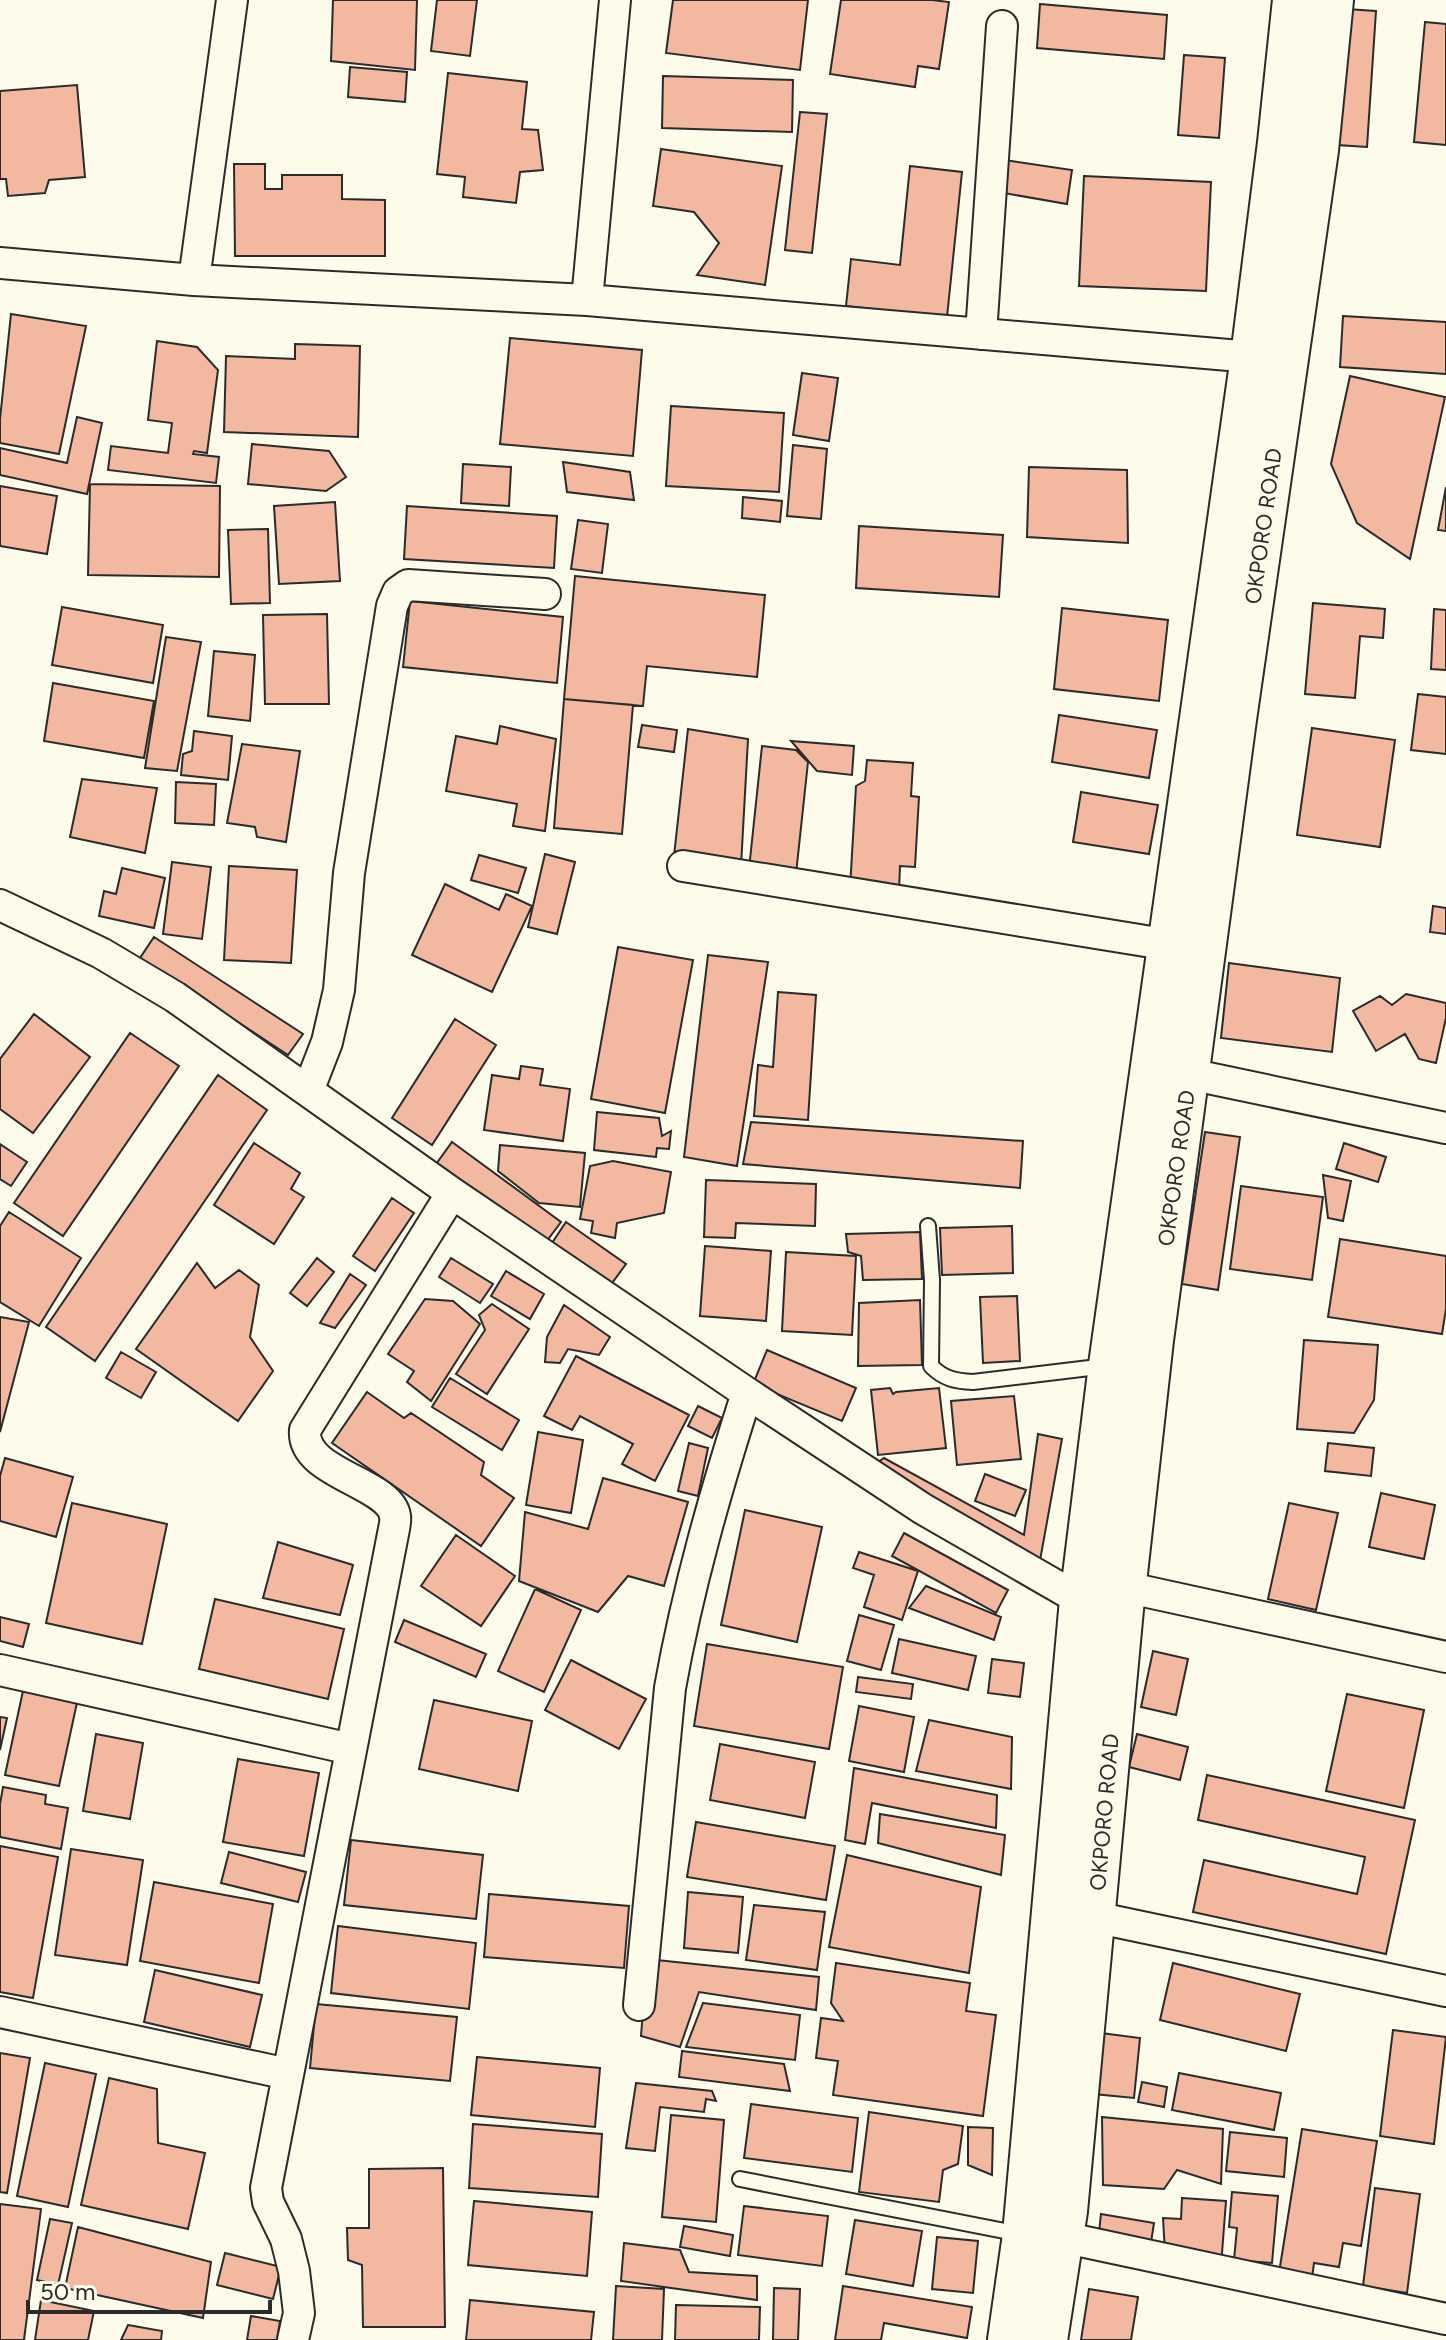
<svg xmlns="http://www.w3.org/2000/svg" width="1446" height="2340" font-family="Figtree,sans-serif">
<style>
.building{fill:#f2b8a0;stroke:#2b2b2b;stroke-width:2}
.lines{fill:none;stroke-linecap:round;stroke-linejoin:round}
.lane-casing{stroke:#2b2b2b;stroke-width:18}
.street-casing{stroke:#2b2b2b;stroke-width:34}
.secondary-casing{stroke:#2b2b2b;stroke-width:46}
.lane{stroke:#fdfbea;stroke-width:14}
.street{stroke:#fdfbea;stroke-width:30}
.secondary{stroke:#fdfbea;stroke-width:42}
.labels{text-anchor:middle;stroke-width:6;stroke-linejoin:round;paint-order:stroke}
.street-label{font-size:22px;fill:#2b2b2b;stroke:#fdfbea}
</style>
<rect width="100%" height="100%" fill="#fdfbea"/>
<path class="building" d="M333,0H417L415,70L331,61Z
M437,0H477L470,56L431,51Z
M673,0H808L800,70L666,53Z
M841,0H932L949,2L939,69L918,66L915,87L830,74Z
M1040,4L1167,15L1164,59L1037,48Z
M1346,9L1376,11L1367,147L1337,145Z
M1425,22L1446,24V145L1414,142Z
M1184,55L1225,58L1219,138L1178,135Z
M350,67L407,72L405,102L348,97Z
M448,73L527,82L522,129L538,130L543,170L520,172L516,203L463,197L465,177L437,174Z
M663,76L793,80L792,132L662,128Z
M77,85L85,177L49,180L45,193L8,196L6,179H0V91Z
M800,112L827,114L812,253L785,250Z
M661,149L782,166L765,285L697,275L719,243L694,212L653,206Z
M1004,160L1072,170L1067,204L998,192Z
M234,164H265V189H282V175H342V199L385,200V256H235Z
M910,166L962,172L947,317L846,306L851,259L900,265Z
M1084,176L1211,182L1206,291L1079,286Z
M11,314L86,326L59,454L0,443V419Z
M1343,316L1446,322V374L1340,367Z
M510,338L642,350L633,456L500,444Z
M157,341L197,347L218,370L207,453L194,451L193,454L219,457L216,483L108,470L111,446L168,453L172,423L148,420Z
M295,344L360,346L358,437L224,432L226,356L295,359Z
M802,373L838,378L829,441L793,435Z
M1350,376L1445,397L1410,559L1357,523L1331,464Z
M671,406L784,413L779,492L666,486Z
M77,417L102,423L87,494L0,475V448L67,463Z
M252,444L329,451L346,477L326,491L248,484Z
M793,445L827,449L821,519L787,516Z
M563,462L630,472L634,500L567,492Z
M463,464L511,467L509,506L461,503Z
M1029,467L1127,470L1128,543L1027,537Z
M90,484L220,486L219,577L88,575Z
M0,486L57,496L47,554L0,546Z
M1446,487V531L1438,530Z
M743,497L782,501L780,522L742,518Z
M335,502L340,581L279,584L274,506Z
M407,506L557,516L554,568L404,559Z
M578,520L608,524L602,573L571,569Z
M859,526L1003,535L999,597L856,588Z
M268,529L270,603L231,604L228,530Z
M575,576L765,595L757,677L647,666L643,706L564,699Z
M410,601L563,617L557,683L403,667Z
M1313,603L1385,609L1383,638L1360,636L1355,698L1305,694Z
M62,607L163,625L153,683L52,665Z
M1062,608L1168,620L1159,701L1054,689Z
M1434,609L1446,610V670L1431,669Z
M327,614L329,704H265L263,615Z
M166,637L201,642L177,771L145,768Z
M214,651L255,655L250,721L208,716Z
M53,683L154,701L144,758L44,741Z
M1418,694L1446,697V754L1411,750Z
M564,699L633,705L622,834L554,828Z
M1059,715L1157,730L1149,778L1052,762Z
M642,725L677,730L674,752L638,747Z
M500,726L556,739L545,831L513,826L517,804L446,791L456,736L497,744Z
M1312,728L1395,740L1380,847L1297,835Z
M688,729L748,739L741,866L674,856Z
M194,731L232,736L228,780L181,775L183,754L192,751Z
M791,741L854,746L852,775L817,771Z
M242,744L300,751L286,842L257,837L255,827L227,823Z
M762,746L796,750L808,762L796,874L749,869Z
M867,760L913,763L911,796L919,797L915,867L900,866L899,891L850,888L856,786L865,781Z
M82,779L157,788L145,853L70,837Z
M176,782L216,784L214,825L175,823Z
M1081,792L1158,805L1149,854L1073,842Z
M545,854L575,862L557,934L528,927Z
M479,855L526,868L518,893L471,880Z
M172,862L211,867L202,939L163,934Z
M229,866L297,870L291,963L224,960Z
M122,868L165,878L154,928L99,916L104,891L116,894Z
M445,884L499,910L506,894L532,906L492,992L412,955Z
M1433,906L1446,908V934L1430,932Z
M154,937L303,1034L288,1055L140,958Z
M618,947L693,960L665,1113L591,1099Z
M708,955L768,962L737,1166L684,1157Z
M1229,963L1340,978L1332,1052L1221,1038Z
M778,992L816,995L808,1120L754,1116L758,1065L773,1067Z
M1406,994L1446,1003V1018L1436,1063L1419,1059L1405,1034L1376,1051L1353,1011L1380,996L1392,1005Z
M34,1014L90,1057L33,1133L0,1109V1059Z
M455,1019L496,1045L432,1145L392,1118Z
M130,1033L179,1066L63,1236L14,1203Z
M521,1066L543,1069L540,1085L570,1089L563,1141L484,1130L492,1075L519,1079Z
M218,1075L267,1110L95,1361L46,1327Z
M597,1112L659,1118L662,1136L671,1131L669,1149L657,1148L656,1157L594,1150Z
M751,1122L1023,1141L1020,1188L743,1164Z
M1205,1132L1240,1137L1218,1290L1182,1284Z
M452,1142L561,1222L543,1246L434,1167Z
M254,1143L300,1173L291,1189L304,1197L274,1244L214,1205Z
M1344,1143L1386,1157L1378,1182L1336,1169Z
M0,1144L27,1162L11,1186L0,1179Z
M500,1145L585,1153L580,1207L539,1203L498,1171Z
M613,1161L671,1172L664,1213L617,1223L615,1238L591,1233L593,1221L580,1219L590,1166Z
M1323,1175L1351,1181L1343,1221L1328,1218Z
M706,1180L816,1184L815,1226L736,1223L735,1238L704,1237Z
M1241,1186L1323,1197L1312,1280L1230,1269Z
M392,1198L414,1213L375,1271L353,1256Z
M9,1212L81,1258L39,1326L0,1302V1226Z
M566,1222L626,1264L607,1290L548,1249Z
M1012,1226L1013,1273L942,1275L940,1228Z
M920,1232L922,1279L863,1280L861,1256L848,1252L846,1234Z
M1340,1239L1446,1256V1309L1442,1334L1328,1317Z
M705,1246L771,1251L766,1321L700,1316Z
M786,1252L856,1256L852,1335L782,1331Z
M317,1258L334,1272L307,1306L290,1293Z
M451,1258L493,1284L480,1303L439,1277Z
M197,1263L215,1288L239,1270L259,1285L250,1337L273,1371L238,1421L136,1349Z
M506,1271L544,1294L530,1319L491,1296Z
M350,1274L366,1285L335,1328L320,1323Z
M1017,1296L1020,1361L983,1363L980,1297Z
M425,1299L453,1301L480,1324L431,1401L407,1382L414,1371L388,1354Z
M920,1300L922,1365L858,1366L859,1303Z
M492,1304L529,1329L487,1394L456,1374L485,1330L479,1315Z
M564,1305L610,1337L599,1355L568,1349L560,1363L545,1362L547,1337Z
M0,1317L29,1322L0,1432Z
M1304,1340L1378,1345L1374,1400L1354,1433L1297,1429Z
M767,1350L856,1388L842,1421L753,1384Z
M121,1352L156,1372L141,1398L106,1378Z
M576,1356L689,1415L655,1481L622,1464L633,1444L580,1416L572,1430L544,1416Z
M450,1378L519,1420L502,1450L432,1407Z
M890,1388L893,1394L896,1392L939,1388L946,1448L878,1455L871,1390Z
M367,1392L404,1418L411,1413L484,1462L481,1475L514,1498L481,1546L332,1443Z
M1014,1396L1021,1459L957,1465L951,1401Z
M698,1406L722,1418L712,1438L688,1426Z
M538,1432L583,1440L571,1513L526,1505Z
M1038,1434L1062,1439L1039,1566L866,1471L884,1458L1024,1535Z
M689,1443L708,1448L698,1496L678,1491Z
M1328,1443L1374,1448L1371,1476L1325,1471Z
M5,1458L73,1477L56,1537L0,1521V1476Z
M985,1474L1026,1490L1015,1516L975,1501Z
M603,1478L688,1502L664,1586L628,1576L598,1612L519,1581L525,1512L588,1529Z
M1381,1493L1435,1505L1424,1559L1369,1547Z
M72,1503L167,1524L142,1644L46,1623Z
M1289,1503L1338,1513L1316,1610L1268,1599Z
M745,1510L822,1527L797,1642L721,1625Z
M904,1533L1008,1590L996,1613L892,1556Z
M456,1535L515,1576L481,1626L421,1586Z
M278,1542L353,1565L340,1615L263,1598Z
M859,1552L918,1571L902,1620L864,1607L874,1575L853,1568Z
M926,1586L1001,1617L994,1640L909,1608Z
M535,1589L581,1610L544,1692L498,1671Z
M215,1599L344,1629L328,1699L199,1669Z
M859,1615L894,1625L881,1670L847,1661Z
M0,1617L29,1624L23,1647L0,1641Z
M404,1620L486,1654L476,1677L395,1642Z
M899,1639L976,1656L968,1690L892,1673Z
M707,1644L843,1667L829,1749L694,1726Z
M1153,1651L1188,1659L1176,1715L1141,1707Z
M992,1659L1024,1663L1020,1697L988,1693Z
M571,1660L646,1699L619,1749L545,1710Z
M858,1677L913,1684L911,1699L856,1692Z
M24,1686L78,1698L59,1786L5,1775Z
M1347,1694L1424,1710L1404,1808L1326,1791Z
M434,1700L532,1721L518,1791L419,1769Z
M859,1706L914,1717L904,1772L849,1761Z
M0,1717L7,1718L0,1750Z
M929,1720L1012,1737L1011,1789L916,1771Z
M96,1734L143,1743L130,1819L83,1811Z
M1137,1734L1188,1747L1180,1780L1129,1767Z
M720,1744L815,1762L805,1818L710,1800Z
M238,1759L319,1773L304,1856L223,1842Z
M854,1768L997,1795L996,1828L872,1803L865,1844L845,1840Z
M1207,1775L1415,1820L1386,1954L1193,1912L1204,1860L1357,1894L1365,1857L1198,1820Z
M3,1787L46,1795L45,1804L68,1808L61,1849L0,1837V1804Z
M880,1814L1005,1835L1001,1875L878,1843Z
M696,1822L835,1846L826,1900L687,1877Z
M351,1840L483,1855L476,1919L344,1905Z
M0,1846L58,1857L33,1998L0,1992Z
M71,1849L143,1860L127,1965L55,1955Z
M229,1852L306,1872L298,1902L221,1883Z
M847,1855L981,1887L969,1973L829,1947Z
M154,1882L273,1904L259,1983L140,1961Z
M688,1892L743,1897L738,1953L684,1948Z
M489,1894L629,1906L624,1968L484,1957Z
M754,1905L825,1912L817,1970L746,1960Z
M338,1926L476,1943L469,2009L331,1993Z
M647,1959L819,1977L816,2010L699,1992L680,2047L641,2036Z
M836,1963L970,1983L966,2011L996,2015L983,2116L833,2095L838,2061L816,2058L821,2018L843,2021L831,2003Z
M1173,1963L1300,1994L1286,2051L1160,2020Z
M155,1970L262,1995L250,2047L144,2022Z
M703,2003L800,2015L795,2060L686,2047Z
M316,2004L457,2017L450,2081L310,2068Z
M1393,2030L1446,2037L1434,2144L1380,2136Z
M1101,2033L1140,2038L1134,2098L1094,2094Z
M682,2051L784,2064L790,2091L679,2077Z
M0,2053L30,2058L7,2193L0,2192Z
M477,2057L600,2068L595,2127L471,2115Z
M45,2063L96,2074L68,2207L17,2196Z
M1179,2073L1281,2093L1274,2130L1172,2110Z
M109,2078L157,2089L158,2143L205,2153L188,2229L81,2205Z
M1142,2082L1167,2087L1164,2107L1138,2102Z
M636,2083L712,2091L716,2101L706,2099L704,2112L660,2107L655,2151L626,2148Z
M751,2104L858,2118L852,2172L744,2158Z
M869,2112L963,2126L958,2164L943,2170L939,2202L859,2192Z
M671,2115L724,2120L716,2222L662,2217Z
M1102,2117L1223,2129L1221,2184L1177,2170L1164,2189L1103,2185Z
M473,2124L602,2134L598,2197L469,2188Z
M968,2127L993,2128L992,2175L968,2165Z
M1302,2129L1377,2141L1361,2246L1343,2243L1339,2267L1314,2263L1312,2278L1279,2273Z
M1230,2132L1287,2138L1284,2177L1226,2171Z
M443,2168L445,2327H363L362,2265L348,2260L347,2228H369V2169Z
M1375,2188L1420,2194L1407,2293L1363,2286Z
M1232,2192L1278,2196L1272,2263L1234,2260L1237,2228L1229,2227Z
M1182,2198L1226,2201L1221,2266L1165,2253L1163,2218L1181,2219Z
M474,2201L592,2212L587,2276L468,2265Z
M0,2204L41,2209L24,2340H0Z
M744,2206L828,2216L822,2266L738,2255Z
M1101,2214L1154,2223L1150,2249L1099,2233Z
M50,2219L72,2223L58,2285L37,2280Z
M855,2220L922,2231L913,2286L846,2274Z
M684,2226L733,2235L730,2256L680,2247Z
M78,2227L211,2262L203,2318L65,2288Z
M937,2237L978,2241L973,2293L932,2289Z
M624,2243L680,2250L689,2272L757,2276V2300L621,2281Z
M225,2253L281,2267L273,2299L217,2285Z
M616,2286L664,2289L662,2340H613Z
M843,2286L972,2307L967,2338L884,2323L881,2340H835Z
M774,2288L800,2289L798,2340H773Z
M1089,2289L1138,2297L1131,2340H1081Z
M41,2300L94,2311L88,2340H35Z
M470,2300L594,2312L591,2340H466Z
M676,2305L760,2307L759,2340H675Z
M251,2316L280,2321L277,2340H247Z
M128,2325L162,2331L161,2340H121Z"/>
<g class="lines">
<defs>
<path id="lane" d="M928,1226L932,1280L931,1366C944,1379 955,1381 973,1382L1106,1366
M740,2179L1020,2234"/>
<path id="street" d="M0,263L194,280L587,300L1252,357
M194,280L232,0
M587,300L615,0
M981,334L1002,26
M683,866L1170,945
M0,905L101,953L175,997L452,1193L747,1393L923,1509L1081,1600
M1189,1074L1446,1128
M308,1091L327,1042L339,990L349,873L392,606L398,592L408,585L545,594
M1125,1587L1446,1657
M0,1670L351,1749
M1094,1917L1446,1991
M639,2005L670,1688C688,1587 716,1490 747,1393
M0,2012L288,2074
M1062,2237L1446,2319
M293,2340L299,2313L294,2271L286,2239L268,2202L266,2188L393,1534C394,1529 396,1521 395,1516C390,1482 301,1474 305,1430L452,1193"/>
<path id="secondary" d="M1009,2340L1024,2235L1081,1600L1110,1365L1252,357L1279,143L1294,0
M1046,2340L1066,2211L1122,1609L1152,1340L1235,719L1317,150L1332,0"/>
</defs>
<use href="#lane" class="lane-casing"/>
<use href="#street" class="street-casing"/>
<use href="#secondary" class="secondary-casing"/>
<use href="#lane" class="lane"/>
<use href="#street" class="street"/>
<use href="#secondary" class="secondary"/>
</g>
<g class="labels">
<g class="street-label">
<text transform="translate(1263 526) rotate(-82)" y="8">OKPORO ROAD</text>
<text transform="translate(1176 1168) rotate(-82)" y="8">OKPORO ROAD</text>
<text transform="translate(1104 1812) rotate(-85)" y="8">OKPORO ROAD</text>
</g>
</g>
<path d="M28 2300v12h242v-12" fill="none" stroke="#2b2b2b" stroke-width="4"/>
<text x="40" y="2300" font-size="24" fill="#2b2b2b" stroke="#fdfbea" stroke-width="6" paint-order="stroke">50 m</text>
</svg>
